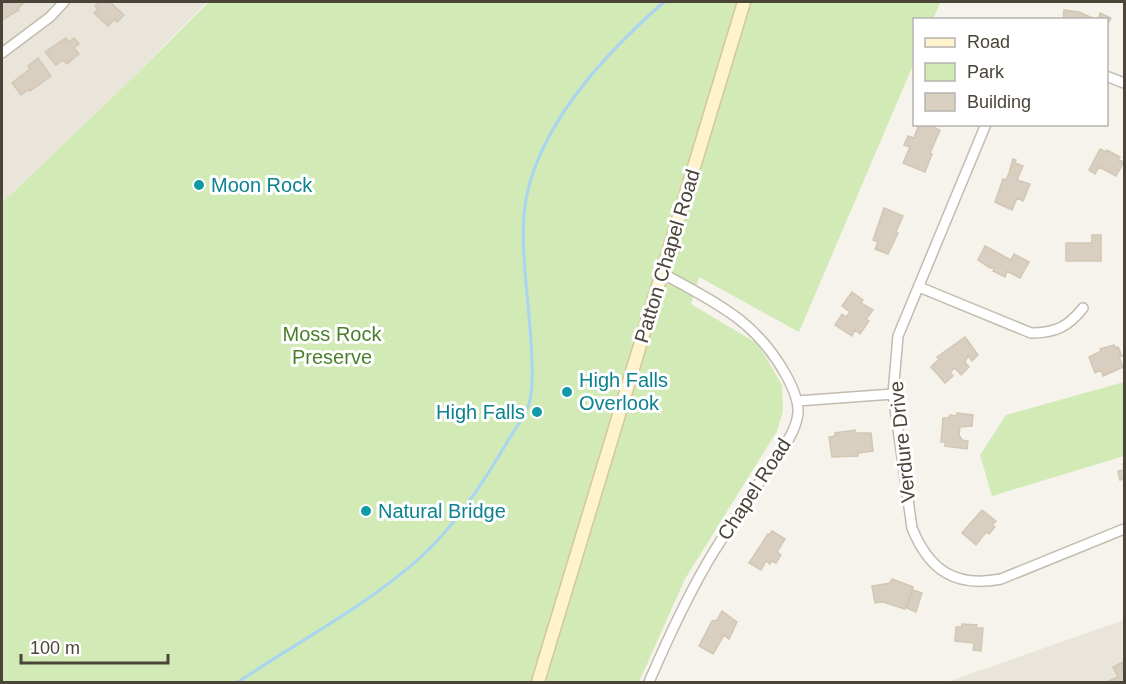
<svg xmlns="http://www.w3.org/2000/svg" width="1126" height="684" font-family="Helvetica,sans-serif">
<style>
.residential{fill:#eae5da}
.green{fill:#d2eab5}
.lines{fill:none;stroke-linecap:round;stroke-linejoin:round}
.stream{stroke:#a9d4f2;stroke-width:3}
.building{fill:#d8cfc1;stroke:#d3c7b4;stroke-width:1.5}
.street-casing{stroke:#c2bbae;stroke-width:12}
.secondary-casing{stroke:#d6c79b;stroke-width:15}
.street{stroke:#fff;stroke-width:9}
.secondary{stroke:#fff3cd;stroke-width:12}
.culture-dot{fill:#0f9aa8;stroke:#fff;stroke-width:2}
.labels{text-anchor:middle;stroke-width:6;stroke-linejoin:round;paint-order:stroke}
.culture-label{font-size:20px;fill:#0d838f;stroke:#fff;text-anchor:start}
.street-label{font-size:20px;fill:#4b4439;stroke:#fff}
.park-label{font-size:20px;fill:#4a7f2a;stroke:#fff}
</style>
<rect width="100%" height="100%" fill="#f6f3ec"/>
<path class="residential" d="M2,2H207L116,94L2,203Z
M1124,620V682H947Z"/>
<path class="green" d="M209,2H946L940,3L933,19L914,20V63L799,332L699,277L691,304L758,344L782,385L783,411L777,431L685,579L639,682H2V203L116,94Z
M1124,382V456L992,496L980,455L1006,415Z"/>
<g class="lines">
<path class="stream" d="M238,682C299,641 365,607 421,557C451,530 482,485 503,449C510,436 522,421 528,407C537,384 529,320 527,294C524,262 520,220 528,190C546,116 609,50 664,2"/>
</g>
<path class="building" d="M2,2H21L23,4L18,8L19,10L2,20Z
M99,2H110L124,15L117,22L115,19L108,26L94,13L98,9L95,6Z
M1064,10L1079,12L1097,20H1063Z
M1100,13L1111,18L1106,27V20H1098Z
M66,38L69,42L74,38L79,44L74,48L79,54L67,64L63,60L56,65L45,52Z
M38,58L51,76L30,91L29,89L21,95L12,83L30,69L28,66Z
M919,124H927L940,130L930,153L932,154L925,172L903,163L910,147L904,145L908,136L914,138Z
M1100,149L1106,152L1107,150L1120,157L1118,160L1124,162L1116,176L1099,167L1095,174L1089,170Z
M1013,159L1016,160L1015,163L1023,166L1017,180L1030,184L1023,201L1017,198L1012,210L995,202L1003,179L1006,180L1009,173Z
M884,208L903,216L896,232L898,233L888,254L875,249L878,242L873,240Z
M1092,235H1101V261H1066V243H1092Z
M985,246L1011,260L1014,254L1029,262L1020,278L1007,271L1005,277L993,271L995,268H990L978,260Z
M852,292L863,300L861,303L873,310L866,319L869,321L860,334L855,330L852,336L835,325L842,314L846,317L850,312L842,306Z
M965,337L978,355L972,361L968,356L965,362L969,367L961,375L955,368L950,372L953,376L945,383L931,367L939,359L937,357Z
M1114,345L1116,348L1118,347L1122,356L1119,357L1123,367L1103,376L1101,370L1095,373L1089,357L1101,351L1100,349Z
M957,413L973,415L972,426L960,427L959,435L962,440L968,441L967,449L945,446V442H941L943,418H949L950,415L957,416Z
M855,430V433H871L873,451L858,453V456L832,457L829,437L835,436V433Z
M1123,464H1124V479L1120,480L1118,471L1124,470Z
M982,510L996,521L992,525L995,527L989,534L986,532L976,545L962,533Z
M772,531L785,539L777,552L781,555L776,563L771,561L770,564L766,561L761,570L749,563L768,534L769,535Z
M892,579L913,587L905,609L883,602L875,603L872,586L890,583Z
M913,590L922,593L916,612L907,608Z
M722,611L737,622L729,639L724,635L713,654L699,646L712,621L717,620Z
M962,624L977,625L976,628H983L981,651L973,650L974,643L955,641L956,627H962Z
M1123,662L1124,682H1106L1118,677L1113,667Z"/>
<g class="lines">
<defs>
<path id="street" d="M2,53L50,17L64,2
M1106,76L1124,83
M986,124L898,336L893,394L912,528C929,570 955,588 1001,579L1124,529
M919,287L1031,333C1055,333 1068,327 1083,308
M797,401L893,394
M649,682C668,638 688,594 713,553C731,524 750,497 768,469C779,453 796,434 798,413C799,400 792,386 786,375C755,319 715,303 662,273"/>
<path id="secondary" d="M538,682L744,2"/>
</defs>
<use href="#street" class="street-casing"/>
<use href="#secondary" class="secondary-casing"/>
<use href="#street" class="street"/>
<use href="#secondary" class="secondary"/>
</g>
<g class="culture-dot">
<circle cx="199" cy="185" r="6"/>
<circle cx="567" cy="392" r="6"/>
<circle cx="537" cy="412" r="6"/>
<circle cx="366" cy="511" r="6"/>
</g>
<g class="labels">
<g class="culture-label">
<text x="211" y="192">Moon Rock</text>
<text x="579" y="387">High Falls<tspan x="579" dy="23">Overlook</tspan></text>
<text x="525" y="419" text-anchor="end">High Falls</text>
<text x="378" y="518">Natural Bridge</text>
</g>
<g class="street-label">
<text transform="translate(667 256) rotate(-73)" y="7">Patton Chapel Road</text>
<text transform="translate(902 442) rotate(-96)" y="7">Verdure Drive</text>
<text transform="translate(754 489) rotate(-57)" y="7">Chapel Road</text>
</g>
<g class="park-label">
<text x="332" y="341">Moss Rock<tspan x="332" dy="23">Preserve</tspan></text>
</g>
</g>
<rect width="1126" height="684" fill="none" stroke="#4b4439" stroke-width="6"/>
<rect x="913" y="18" width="195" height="108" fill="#ffffff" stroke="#b7b4b0" stroke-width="1.5"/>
<rect x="925" y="38" width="30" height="9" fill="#fff3cd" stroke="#b7b4b0" stroke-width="1.5"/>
<text x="967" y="48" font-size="18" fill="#4b4439">Road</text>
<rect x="925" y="63" width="30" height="18" fill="#d2eab5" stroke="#b7b4b0" stroke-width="1.5"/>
<text x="967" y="78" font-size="18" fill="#4b4439">Park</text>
<rect x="925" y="93" width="30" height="18" fill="#d8cfc1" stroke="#b7b4b0" stroke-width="1.5"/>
<text x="967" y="108" font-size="18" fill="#4b4439">Building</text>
<path d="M21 654v9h147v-9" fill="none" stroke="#4b4439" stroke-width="3"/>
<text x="30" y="654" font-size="18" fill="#4b4439" stroke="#ffffff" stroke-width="4.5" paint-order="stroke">100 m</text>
</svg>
